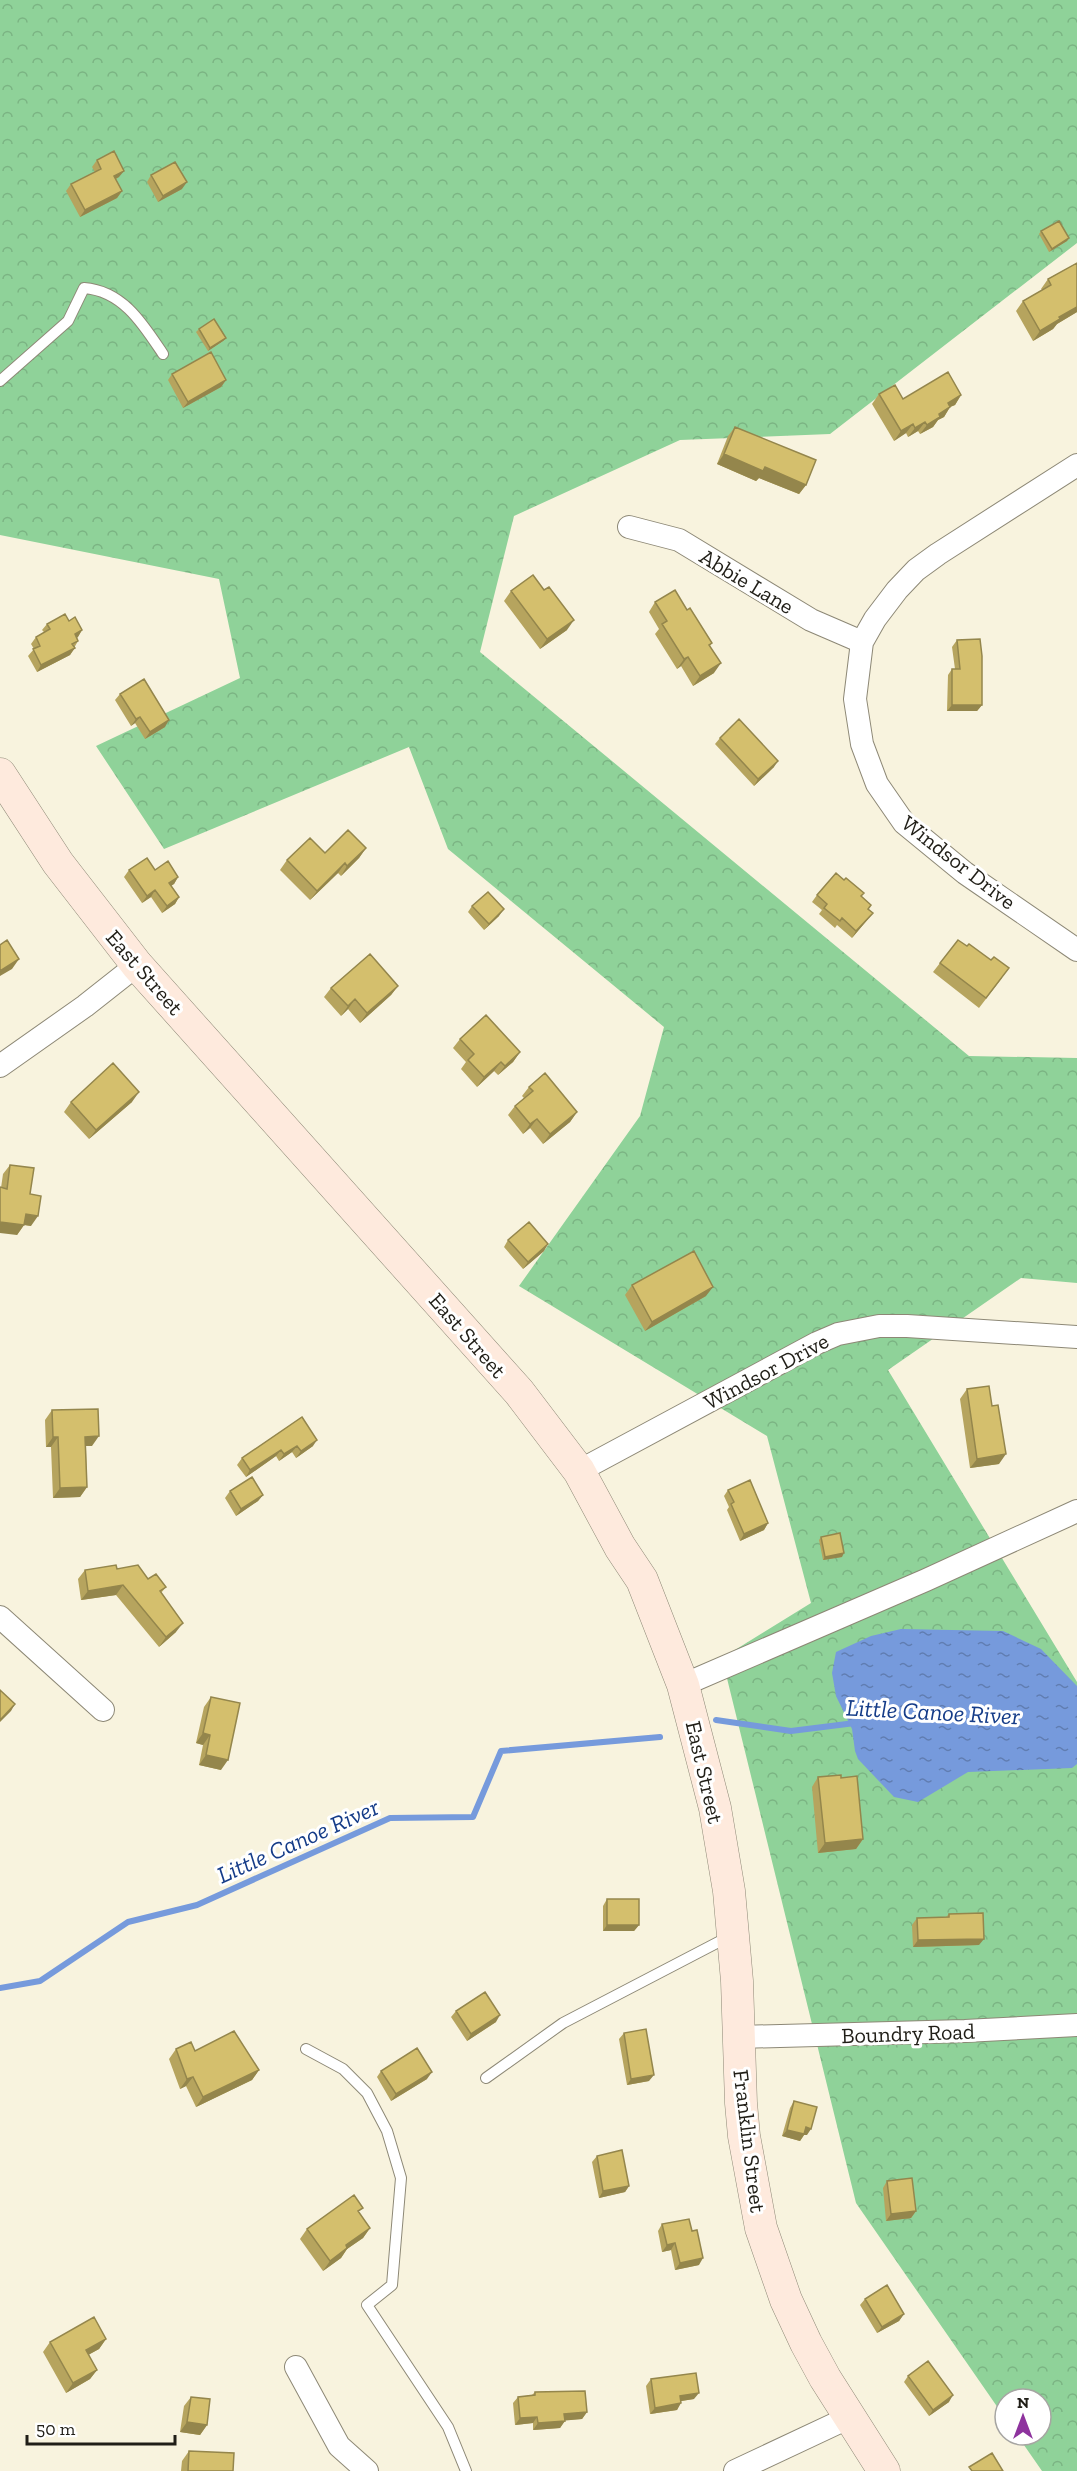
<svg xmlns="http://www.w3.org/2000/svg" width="1077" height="2471" font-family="'Zilla Slab',serif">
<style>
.forest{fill:url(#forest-crowns)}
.water{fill:url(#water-ripples)}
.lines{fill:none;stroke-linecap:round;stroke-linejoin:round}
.stream{stroke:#769adc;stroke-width:6}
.lane-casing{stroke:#8d8876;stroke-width:12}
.street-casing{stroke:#8d8876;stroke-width:24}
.secondary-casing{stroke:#8d8876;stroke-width:33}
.lane{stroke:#fff;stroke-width:10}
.street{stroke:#fff;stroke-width:22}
.secondary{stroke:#feeadd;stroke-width:32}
.wall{fill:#b6a45e}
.shaded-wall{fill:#94864c}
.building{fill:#d4bf6d;stroke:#94864c;stroke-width:1.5}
.labels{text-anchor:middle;stroke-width:6;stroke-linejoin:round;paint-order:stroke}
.street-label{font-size:22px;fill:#201e17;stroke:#fff}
.water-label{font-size:24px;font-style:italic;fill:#153c88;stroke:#fff}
</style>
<defs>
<pattern id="forest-crowns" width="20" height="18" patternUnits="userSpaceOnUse" patternTransform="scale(1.5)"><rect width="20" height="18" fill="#8fd299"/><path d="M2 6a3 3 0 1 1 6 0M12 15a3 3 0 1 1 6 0" fill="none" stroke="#7bb483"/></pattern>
<pattern id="water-ripples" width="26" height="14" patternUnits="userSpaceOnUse" patternTransform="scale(1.5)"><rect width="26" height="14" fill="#769adc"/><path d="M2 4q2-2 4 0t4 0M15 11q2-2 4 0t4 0" fill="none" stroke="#607db1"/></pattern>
</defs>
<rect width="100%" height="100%" fill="#f8f3de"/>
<path class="forest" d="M0,0H1077V243L830,434L680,440L514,516L480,652L969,1056L1077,1058V1283L1021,1278L888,1370L1077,1682V2471H1042L1017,2435H1041V2399H1005V2418L856,2203L722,1658L811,1603L767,1436L519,1286L640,1116L664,1027L448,849L409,747L164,849L96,746L240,678L219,579L0,535Z"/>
<path class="water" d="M901,1629L1003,1631L1041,1649L1077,1686V1764L1072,1768L968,1772L918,1802L894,1797L858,1759L855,1751L852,1729L836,1696L832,1673L836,1652L871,1636Z"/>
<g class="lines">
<path class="stream" d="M716,1720L791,1731L855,1723
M0,1988L40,1981L128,1922L197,1905L390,1818L473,1817L501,1751L660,1737"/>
<defs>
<path id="lane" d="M0,381L68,321L84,288C123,291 143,324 163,354
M306,2049L343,2069L367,2093L387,2131L401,2178L392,2285L367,2305L448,2427L466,2471
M486,2078L563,2023L730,1936"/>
<path id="street" d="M1077,465L938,554L916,570L897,590L875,619L862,642L855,699L862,744L877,784L904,823L965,873L1077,950
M629,527L679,540L811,620L862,642
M0,1066L85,1006L137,965
M579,1471L817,1343L838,1334L879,1326H907L1077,1337
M0,1617L103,1710
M683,1685L926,1580L1077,1511
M739,2037L965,2031L1077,2025
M296,2367L339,2446L367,2471
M735,2471L850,2417"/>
<path id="secondary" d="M0,774L58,863L137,965L519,1392L579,1471L620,1547L642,1580L683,1685L715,1808L729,1891L737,1981L741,2103L744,2136L761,2228L786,2300L806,2343L825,2378L884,2471"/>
</defs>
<use href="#lane" class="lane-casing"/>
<use href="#street" class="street-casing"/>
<use href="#secondary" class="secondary-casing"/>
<use href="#lane" class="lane"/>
<use href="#street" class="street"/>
<use href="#secondary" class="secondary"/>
</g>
<path class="wall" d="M97,160L119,177L116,179L122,191L117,198L80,217L66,191L71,184L95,172L92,167Z
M151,175L182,189L158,202L147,182Z
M1041,231L1069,238L1067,241L1049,252L1039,234Z
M1077,263V312L1057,324L1053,329L1033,341L1016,311L1023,301L1042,290L1041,289L1048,279Z
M199,329L226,338L223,341L208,351L196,332Z
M172,374L226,380L221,387L183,408L168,380Z
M879,394L903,399L961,395L955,405L950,407L944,417L938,420L933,427L920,434L918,431L908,437L906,433L894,441L872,404Z
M735,427L806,485L799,494L759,478L756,481L717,464L728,436Z
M511,591L567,630L540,649L504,601Z
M655,602L687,610L712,643L710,646L714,673L693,686L681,666L677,669L655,634L659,629L649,612Z
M69,621L82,630L77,638L78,641L70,655L37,672L28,656L34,649L31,644L36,637L44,632L42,630L47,624Z
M957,640L982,705L977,711H947L948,675L952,669H955L952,647Z
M120,694L165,727L145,739L135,723L131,726L115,700Z
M720,738L774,767L754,786L715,744Z
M366,848L359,858L341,876L338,873L310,900L280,870L287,860L325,853Z
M129,870H155L178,877L174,884L171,885L179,897L175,904L162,913L151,897L142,903L124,877Z
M817,895L871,905L868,909V919L852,938L837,925L835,928L819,914L822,910L812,902Z
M472,906L499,916L484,930L468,912Z
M940,963L1002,978L979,1008L933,972Z
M398,986L391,995L360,1023L348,1009L341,1016L324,997L331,988Z
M460,1039L520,1052L513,1062L498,1075L494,1071L477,1087L461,1069L466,1062L453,1048Z
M529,1087L577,1112L570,1122L543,1144L530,1128L523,1134L508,1115L515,1106L524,1098L522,1096Z
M71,1102H132L89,1139L64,1112Z
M10,1165L30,1194L31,1226L24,1225L17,1235L1,1188L3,1174Z
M508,1240L544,1251L523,1269L504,1247Z
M632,1285L706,1296L645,1331L625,1295Z
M967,1389L992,1406L999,1464L970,1468L960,1399Z
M52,1410L92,1446H86L87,1487L80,1497L53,1498L51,1447H46L45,1420Z
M302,1417L313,1446L296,1458L292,1452L279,1461L276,1456L246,1477L237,1465L242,1458Z
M728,1490L768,1523L764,1530L740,1541L727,1510L729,1507L724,1496Z
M230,1491L263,1495L258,1501L236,1516L225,1498Z
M821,1537L842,1557L823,1560L819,1540Z
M117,1569L148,1579L166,1587L161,1593L176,1632L159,1647L116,1595L81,1600L78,1579L85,1570Z
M211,1697L221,1770L199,1765L203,1745L196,1743L204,1707Z
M818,1777L841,1778L863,1839L856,1849L818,1853L812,1787Z
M607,1899L639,1925L634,1931H603V1906Z
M949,1914L979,1945L913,1947L912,1925L917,1918L946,1917Z
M456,2011L496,2022L467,2041L451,2017Z
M624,2033L649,2081L627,2085L619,2039Z
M176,2049L195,2051L259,2070L252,2080L196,2107L186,2086L180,2089L169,2059Z
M381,2071L427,2079L391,2101L377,2077Z
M794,2101L807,2135H804L800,2141L782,2136L790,2108Z
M597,2156L629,2186L625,2192L599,2198L592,2162Z
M887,2181L916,2211L911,2218L886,2221L883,2188Z
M359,2213L370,2228L363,2238L347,2249L341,2258L323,2271L300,2239L307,2229Z
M662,2224L699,2265L675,2270L671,2250L662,2252L658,2231Z
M865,2299L904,2314L899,2321L877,2333L860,2305Z
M106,2339L99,2349L88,2355L97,2370L90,2379L66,2393L43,2352L50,2342Z
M908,2376L949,2402L929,2416L904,2382Z
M651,2379L694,2399L681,2401L677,2410L650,2414L646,2386Z
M535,2392L587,2412L582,2419L565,2420L560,2428L533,2430V2423L515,2425L513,2403L518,2397L532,2395Z
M191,2397L207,2425L200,2435L180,2432L184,2406Z
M189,2451L233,2471H181L182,2461Z"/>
<path class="shaded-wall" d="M124,171L119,177L109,182L114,176Z
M187,182L182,189L158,202L163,196Z
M122,191L117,198L80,217L85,210Z
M1069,238L1067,241L1049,252L1052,249Z
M1077,307V312L1057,324L1053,329L1033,341L1040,331L1059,317Z
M226,338L223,341L208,351L210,348Z
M226,380L221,387L183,408L188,402Z
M961,395L955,405L950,407L944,417L938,420L933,427L920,434L927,425L948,403Z
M925,422L918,431L908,437L915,428Z
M913,424L906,433L894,441L901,431Z
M724,454L765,467L806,485L799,494L759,478L756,481L717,464Z
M574,620L567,630L540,649L547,639Z
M82,630L78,637L70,641L75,634Z
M75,648L70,655L37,672L41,665Z
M688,657L681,666L677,669L684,659Z
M721,663L714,673L693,686L700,676Z
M952,705H982L977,711H947Z
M140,717L135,723L131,726L136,719Z
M169,720L165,727L145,739L150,732Z
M778,761L774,767L754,786L758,779Z
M366,848L359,858L341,876L347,866Z
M345,863L338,873L310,900L317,891Z
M178,877L174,884L165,890L169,883Z
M155,890L151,897L142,903L147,896Z
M179,897L175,904L162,913L167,906Z
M504,909L499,916L484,930L489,924Z
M873,913L868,919L852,938L856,931Z
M19,959L12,969L0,976V971Z
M398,986L391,995L360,1023L367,1013Z
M355,999L348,1009L341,1016L348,1006Z
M520,1052L513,1062L498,1075L505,1066Z
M501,1062L494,1071L477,1087L484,1077Z
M139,1092L132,1102L89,1139L96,1130Z
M577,1112L570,1122L543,1144L550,1134Z
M537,1119L530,1128L523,1134L530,1124Z
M26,1214L38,1216L31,1226L19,1224Z
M0,1222L24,1225L17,1235L0,1233Z
M548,1244L544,1251L523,1269L528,1262Z
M713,1287L706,1296L645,1331L652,1322Z
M99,1436L92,1446H78L85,1437Z
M53,1437H58L51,1447H46Z
M317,1440L313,1446L296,1458L301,1451Z
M297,1446L292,1452L279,1461L284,1454Z
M281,1450L276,1456L246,1477L250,1470Z
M1006,1454L999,1464L970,1468L977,1459Z
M87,1487L80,1497L53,1498L60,1488Z
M263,1495L258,1501L236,1516L241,1509Z
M768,1523L764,1530L740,1541L744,1534Z
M844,1553L842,1557L823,1560L825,1557Z
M123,1585L116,1595L81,1600L88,1591Z
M183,1623L176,1632L159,1647L166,1637Z
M15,1704L11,1711L0,1722V1720Z
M203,1733L210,1735L203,1745L196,1743Z
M206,1755L228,1760L221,1770L199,1765Z
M863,1839L856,1849L818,1853L825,1843Z
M607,1925H639L634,1931H603Z
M984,1939L979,1945L913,1947L918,1940Z
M500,2015L496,2022L467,2041L471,2034Z
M259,2070L252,2080L196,2107L203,2097Z
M432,2072L427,2079L391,2101L396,2094Z
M654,2075L649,2081L627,2085L631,2079Z
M193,2077L186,2086L180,2089L187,2079Z
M806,2127L811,2129L807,2135H804L800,2141L782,2136L787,2130Z
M629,2186L625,2192L599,2198L603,2191Z
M916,2211L911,2218L886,2221L891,2214Z
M370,2228L363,2238L347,2249L341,2258L323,2271L330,2261L346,2245Z
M675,2243L671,2250L662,2252L667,2245Z
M703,2258L699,2265L675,2270L680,2263Z
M904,2314L899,2321L877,2333L882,2327Z
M106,2339L99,2349L79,2360L86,2350Z
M97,2370L90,2379L66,2393L73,2383Z
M699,2393L694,2399L675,2402L680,2396Z
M953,2395L949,2402L929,2416L933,2410Z
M681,2403L677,2410L650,2414L655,2408Z
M587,2412L582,2419L560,2421L564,2414Z
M537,2417L533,2423L515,2425L520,2418Z
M565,2421L560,2428L533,2430L538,2423Z
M187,2422L207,2425L200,2435L180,2432Z"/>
<path class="building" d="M114,151L124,171L114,176L122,191L85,210L71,184L101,169L97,160Z
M175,162L187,182L163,196L151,175Z
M1059,221L1069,238L1052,249L1041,231Z
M1077,263V307L1059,317L1060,319L1040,331L1023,301L1051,285L1048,279Z
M214,319L226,338L210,348L199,329Z
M211,352L226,380L188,402L172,374Z
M948,372L961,395L948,403L950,407L939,414L940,417L927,425L925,422L915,428L913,424L901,431L879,394L895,385L903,399Z
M735,427L816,460L806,485L765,467L763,471L724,454Z
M533,575L544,590L549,587L574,620L547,639L511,591Z
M675,590L687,610L690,608L712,643L709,645L721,663L700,676L688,657L684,659L662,624L667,621L655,602Z
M65,614L69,621L75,617L82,630L75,634L78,641L72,644L75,648L41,665L33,649L40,646L36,637L50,629L47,624Z
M980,639L982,656V705H952V669H960L957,640Z
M144,679L169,720L150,732L140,717L136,719L120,694Z
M739,719L778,761L758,779L720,738Z
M348,830L366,848L347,866L345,863L317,891L287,860L310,838L325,853Z
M147,858L155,870L168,861L178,877L169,883L179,897L167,906L155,890L147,896L129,870Z
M836,873L844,880L846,878L864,893L861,896L871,905L868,909L873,913L856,931L842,918L840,921L824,908L827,904L817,895Z
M488,892L504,909L489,924L472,906Z
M7,940L19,959L0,971V945Z
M958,940L967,946L969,944L991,960L994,957L1009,968L986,998L940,963Z
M370,954L398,986L367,1013L355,999L348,1006L331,988Z
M486,1015L520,1052L505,1066L501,1062L484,1077L468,1060L474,1054L460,1039Z
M113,1063L139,1092L96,1130L71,1102Z
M545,1073L577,1112L550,1134L537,1119L530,1124L515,1106L533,1091L529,1087Z
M10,1165L34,1168L30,1194L41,1196L38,1216L26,1214L24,1225L0,1222V1187L7,1189Z
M529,1222L548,1244L528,1262L508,1240Z
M694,1251L713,1287L652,1322L632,1285Z
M989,1386L992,1406L998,1405L1006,1454L977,1459L967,1389Z
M98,1409L99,1436L85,1437L87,1487L60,1488L58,1437H53L52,1410Z
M302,1417L317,1440L301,1451L297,1446L284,1454L281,1450L250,1470L242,1458Z
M252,1477L263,1495L241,1509L230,1491Z
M750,1480L768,1523L744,1534L731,1504L734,1502L728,1490Z
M840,1533L844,1553L825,1557L821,1537Z
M116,1565L117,1569L138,1565L148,1579L156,1574L166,1587L160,1591L183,1623L166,1637L123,1585L88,1591L85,1570Z
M0,1690L15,1704L0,1720Z
M211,1697L240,1703L228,1760L206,1755L210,1735L203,1733Z
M841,1775V1778L857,1776L863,1839L825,1843L818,1777Z
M607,1899H639V1925H607Z
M983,1913L984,1939L918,1940L917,1918L949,1917V1914Z
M485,1992L500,2015L471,2034L456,2011Z
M646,2029L654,2075L631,2079L624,2033Z
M234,2031L259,2070L203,2097L193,2077L187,2079L176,2049L191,2042L195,2051Z
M417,2048L432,2072L396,2094L381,2071Z
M794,2101L817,2107L811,2129L806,2127L804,2134L787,2130Z
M622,2150L629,2186L603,2191L597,2156Z
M912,2178L916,2211L891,2214L887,2181Z
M354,2195L363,2208L358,2211L370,2228L346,2245L347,2248L330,2261L307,2229Z
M689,2219L692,2231L697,2230L703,2258L680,2263L675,2243L667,2245L662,2224Z
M887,2285L904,2314L882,2327L865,2299Z
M94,2317L106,2339L86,2350L97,2370L73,2383L50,2342Z
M928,2361L953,2395L933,2410L908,2376Z
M696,2373L699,2393L680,2396L681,2403L655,2408L651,2379Z
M585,2391L587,2412L564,2414L565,2421L538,2423L537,2417L520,2418L518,2397L535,2395V2392Z
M191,2397L210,2399L207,2425L187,2422Z
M189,2451L234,2453L233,2471H188Z
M992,2453L1003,2471H972L969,2467Z"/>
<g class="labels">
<g class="street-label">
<text transform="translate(747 581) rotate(31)" y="8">Abbie Lane</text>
<text transform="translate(959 862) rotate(38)" y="8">Windsor Drive</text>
<text transform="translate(145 972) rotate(49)" y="8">East Street</text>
<text transform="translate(468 1335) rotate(49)" y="8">East Street</text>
<text transform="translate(766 1371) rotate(-28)" y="8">Windsor Drive</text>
<text transform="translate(705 1772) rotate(77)" y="8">East Street</text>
<text transform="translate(908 2033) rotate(-2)" y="8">Boundry Road</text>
<text transform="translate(750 2141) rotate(83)" y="8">Franklin Street</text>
</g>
<g class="water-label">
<text transform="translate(933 1712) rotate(3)" y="8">Little Canoe River</text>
<text transform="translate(298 1841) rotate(-24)" y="8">Little Canoe River</text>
</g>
</g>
<g transform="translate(1023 2417)"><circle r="28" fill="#ffffff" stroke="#a6a5a2" stroke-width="1.5"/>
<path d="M0-4.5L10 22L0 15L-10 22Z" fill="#8e339e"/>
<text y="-9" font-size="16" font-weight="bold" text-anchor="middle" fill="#201e17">N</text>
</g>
<path d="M27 2435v9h148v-9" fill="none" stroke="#201e17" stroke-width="3"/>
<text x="36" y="2435" font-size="18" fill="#201e17" stroke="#ffffff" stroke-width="4.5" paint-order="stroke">50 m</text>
</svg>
